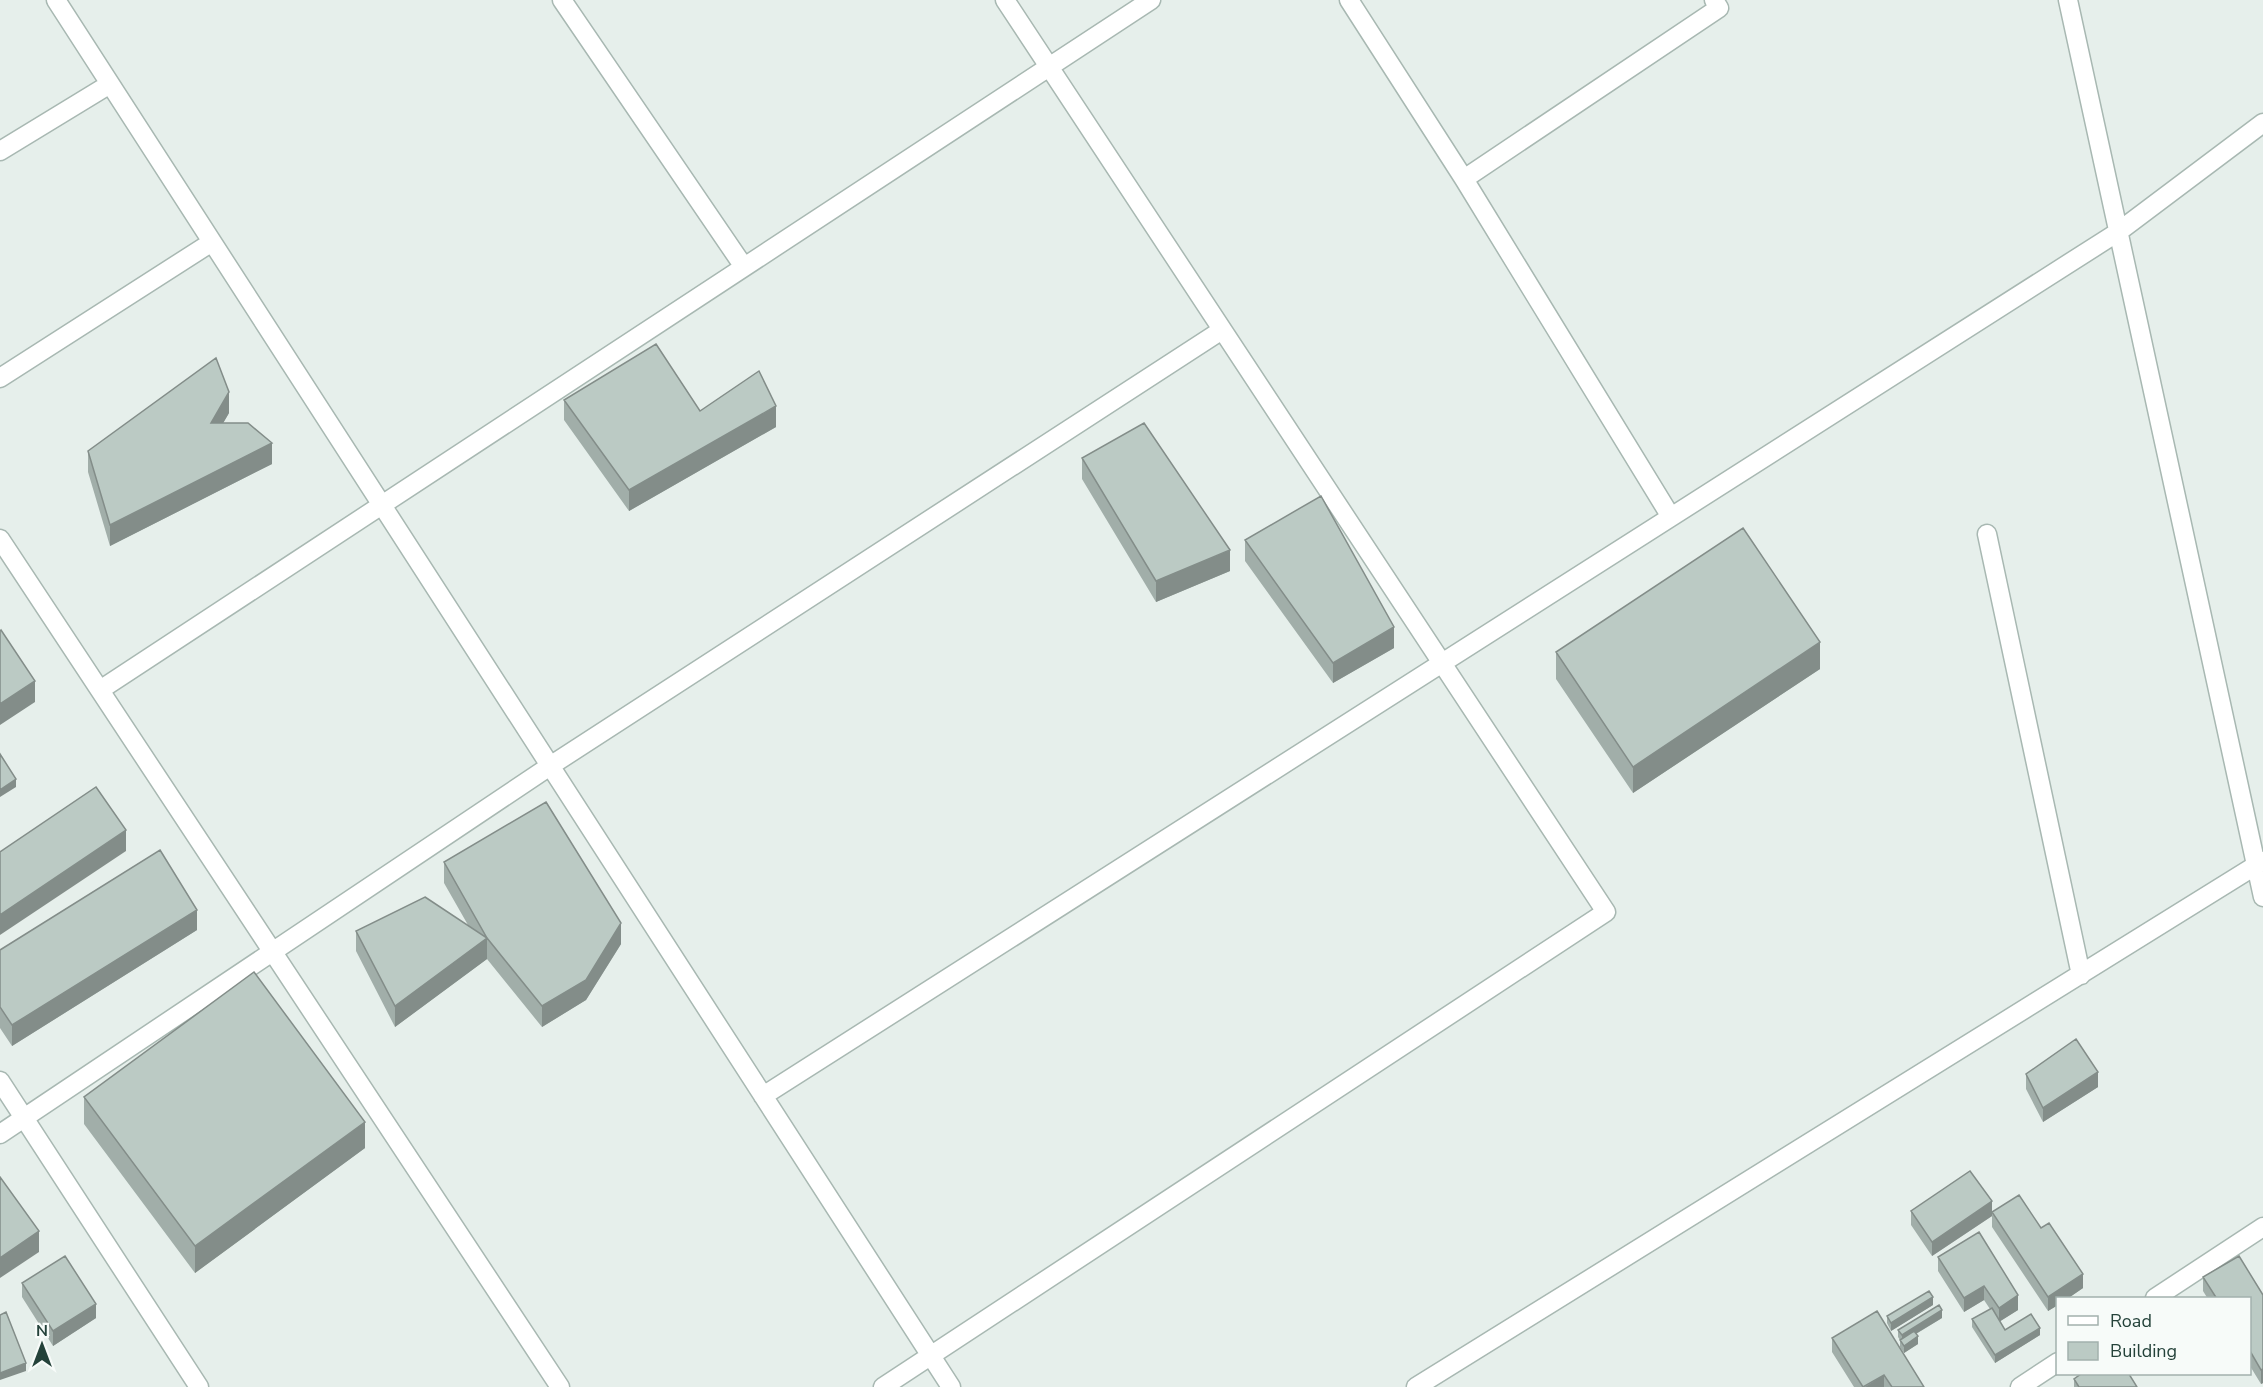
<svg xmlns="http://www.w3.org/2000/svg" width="2263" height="1387" font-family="'Nunito Sans',sans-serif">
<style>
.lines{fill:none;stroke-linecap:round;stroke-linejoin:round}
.minor-casing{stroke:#a8b8b2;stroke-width:21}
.minor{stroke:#fff;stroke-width:18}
.wall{fill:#a1aea9}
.shaded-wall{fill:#838d89}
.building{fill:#bbcac4;stroke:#838d89;stroke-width:1.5}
</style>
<rect width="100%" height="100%" fill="#e6efeb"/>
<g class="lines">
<defs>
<path id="minor" d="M56,0L951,1387
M562,0L744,267
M1349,0L1464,179L1671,517
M2068,0L2263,897
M0,151L110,84
M1464,179L1719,8L1714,0
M0,378L212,242
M1987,534L2081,975
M0,539L560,1387
M100,690L1151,0
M0,1081L199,1387
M763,1096L2118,232L2263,123
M0,1134L550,766L1222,330
M2155,1298L2263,1227
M883,1387L1606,912L1005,0
M1416,1387L2263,861
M2020,1387L2058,1362"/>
</defs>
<use href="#minor" class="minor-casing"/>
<use href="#minor" class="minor"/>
</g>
<path class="wall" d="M564,400L700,411L776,427L629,511L564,420Z
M229,413L223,423L272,464L110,546L88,472V451Z
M1082,458L1230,571L1156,602L1082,479Z
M1245,540L1394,648L1333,683L1245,561Z
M1556,652L1820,669L1633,793L1556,679Z
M444,862L621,944L586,1000L542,1027L487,959L395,1027L356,951V931L468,925L444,883Z
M197,930L12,1046L0,1028V950Z
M2026,1074L2098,1087L2043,1122L2026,1089Z
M84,1097L365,1148L195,1273L84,1124Z
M1911,1211L1992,1216L1932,1256L1911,1225Z
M1992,1212L2041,1228L2083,1288L2067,1299H2058V1305L2048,1311L1992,1227Z
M1979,1232L2018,1310L2000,1321L2005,1330L2040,1335L1995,1363L1972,1327V1319L1990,1309L1984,1300L1964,1312L1938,1271V1257Z
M2203,1277L2263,1295V1383L2261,1384L2250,1366V1299H2208L2203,1291Z
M22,1283L96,1318L53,1346L22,1297Z
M1933,1305L1891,1331L1887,1323V1316Z
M1942,1318L1916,1334L1918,1344L1904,1353L1900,1347V1340L1898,1337V1330Z
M1832,1338L1924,1387H1854L1832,1352Z
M2074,1379L2137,1387H2074Z"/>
<path class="shaded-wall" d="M229,392V413L211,444V423Z
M776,406V427L629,511V490Z
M272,443V464L110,546V525Z
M1230,550V571L1156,602V581Z
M1394,627V648L1333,683V663Z
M1820,642V669L1633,793V767Z
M35,681V702L0,725V704Z
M16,779V787L0,797V790Z
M126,830V851L0,935V915Z
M197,910V930L12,1046V1025Z
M621,923V944L586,1000L542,1027V1006Z
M487,938V959L395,1027V1006Z
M2098,1072V1087L2043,1122V1108Z
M365,1122V1148L195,1273V1246Z
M1992,1201V1216L1932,1256V1242Z
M39,1231V1252L0,1278V1258Z
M2083,1274V1288L2067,1299H2058V1305L2048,1311V1297Z
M1984,1286V1300L1964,1312V1298Z
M2018,1295V1310L1999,1322V1308Z
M1933,1297V1305L1891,1331V1323Z
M96,1304V1318L53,1346V1331Z
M1942,1310V1318L1902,1342V1335Z
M2040,1328V1335L1995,1363V1355Z
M1918,1336V1344L1904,1353V1346Z
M26,1363V1371L0,1380V1373Z
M2263,1369V1383L2261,1384V1370Z
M1884,1375V1387H1865Z"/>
<path class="building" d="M656,344L700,411L759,371L776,406L629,490L564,400Z
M216,358L229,392L211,423H248L272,443L110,525L88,451Z
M1144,423L1230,550L1156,581L1082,458Z
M1321,496L1394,627L1333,663L1245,540Z
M1743,528L1820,642L1633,767L1556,652Z
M1,630L35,681L0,704V631Z
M0,754L16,779L0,790Z
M96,787L126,830L0,915V852Z
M546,802L621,923L586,980L542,1006L487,938L444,862Z
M160,850L197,910L12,1025L0,1007V950Z
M425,897L487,938L395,1006L356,931Z
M254,972L365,1122L195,1246L84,1097Z
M2076,1039L2098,1072L2043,1108L2026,1074Z
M1970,1171L1992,1201L1932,1242L1911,1211Z
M0,1177L39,1231L0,1258Z
M2019,1195L2041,1228L2049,1223L2083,1274L2048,1297L1992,1212Z
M1979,1232L2018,1295L1999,1308L1984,1286L1964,1298L1938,1257Z
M65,1256L96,1304L53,1331L22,1283Z
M2239,1256L2263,1295V1369L2261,1370L2250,1351V1299H2217L2203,1277Z
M1929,1291L1933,1297L1891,1323L1887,1316Z
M1939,1305L1942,1310L1902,1335L1898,1330Z
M1992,1308L2005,1330L2031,1314L2040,1328L1995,1355L1972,1319Z
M1877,1311L1924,1387H1892L1884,1375L1863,1387L1832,1338Z
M6,1312L26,1363L0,1373V1315Z
M1914,1331L1918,1336L1904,1346L1900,1340Z
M2081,1374H2129L2137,1387H2079L2074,1379Z"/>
<rect x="2056" y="1297" width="195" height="78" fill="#f7fbf9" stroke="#a3b1ad" stroke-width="1.5"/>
<rect x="2068" y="1316" width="30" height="9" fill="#ffffff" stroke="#a3b1ad" stroke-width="1.5"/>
<text x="2110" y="1327" font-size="18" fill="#24423a">Road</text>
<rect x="2068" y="1342" width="30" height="18" fill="#bbcac4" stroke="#a3b1ad" stroke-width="1.5"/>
<text x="2110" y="1357" font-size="18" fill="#24423a">Building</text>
<g transform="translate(42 1345)" stroke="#f7fbf9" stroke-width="4.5" paint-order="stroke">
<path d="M0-4.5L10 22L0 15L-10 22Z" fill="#24423a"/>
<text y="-9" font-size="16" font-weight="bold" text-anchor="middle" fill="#24423a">N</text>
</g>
</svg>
